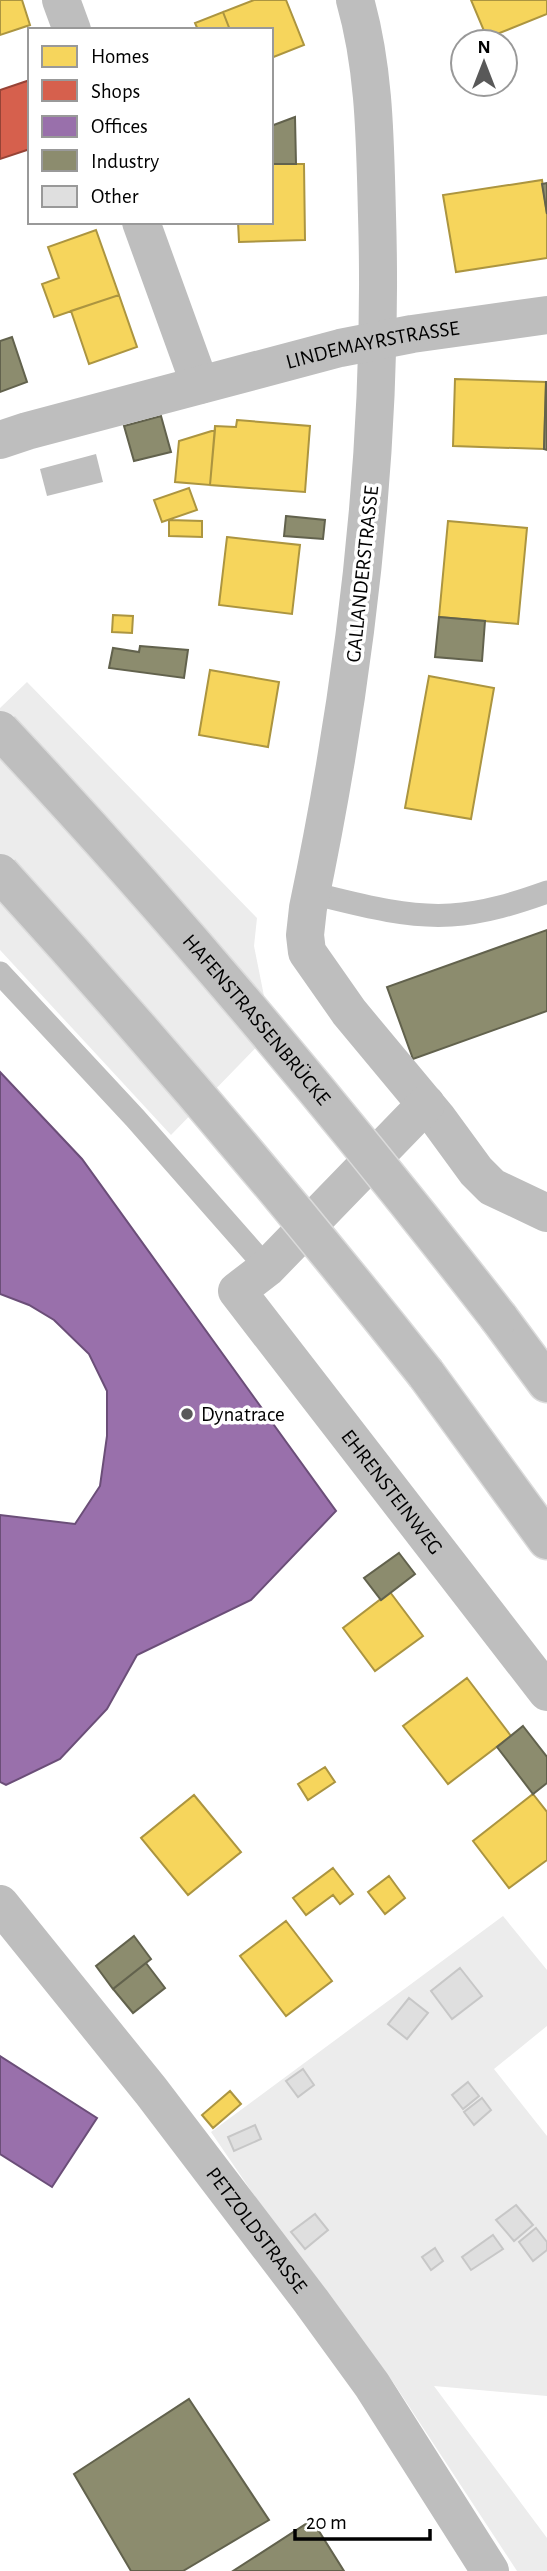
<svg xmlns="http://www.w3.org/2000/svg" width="547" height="2571" font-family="'Alegreya Sans',sans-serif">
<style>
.green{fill:#ececec}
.water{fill:#bfbfbf}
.homes{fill:#f6d55c;stroke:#ac9540;stroke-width:2}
.shops{fill:#d6604d;stroke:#964336;stroke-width:2}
.offices{fill:#9970ab;stroke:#6b4e78;stroke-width:2}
.industry{fill:#8c8c6e;stroke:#62624d;stroke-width:2}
.building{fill:#dfdfdf;stroke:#c7c7c7;stroke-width:2}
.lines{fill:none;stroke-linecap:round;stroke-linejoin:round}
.motorway-casing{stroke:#dbdbdb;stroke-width:41}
.service{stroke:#bebebe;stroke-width:23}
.minor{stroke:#bebebe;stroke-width:38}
.motorway{stroke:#bebebe;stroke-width:38}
.motorway-bridge-casing{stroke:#dbdbdb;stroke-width:41;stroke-linecap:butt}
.motorway-bridge{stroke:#bebebe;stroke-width:38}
.poi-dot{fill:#595959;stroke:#fff;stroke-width:2.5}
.labels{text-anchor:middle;stroke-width:7;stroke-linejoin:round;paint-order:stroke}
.street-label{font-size:21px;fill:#000;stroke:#fff}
.poi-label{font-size:21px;fill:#000;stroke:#fff;text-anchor:start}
</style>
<rect width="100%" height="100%" fill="#fff"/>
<path class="green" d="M27,682L257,918L254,946L265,1001L276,1027L171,1135L0,950V708Z
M503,1916L547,1970V2026L494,2069L547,2136V2396L434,2386L547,2538V2571H517L393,2382L297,2258L211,2132Z"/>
<path class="water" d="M96,454L103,482L47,496L40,469Z"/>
<path class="homes" d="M0,0H22L30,25L0,35Z
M254,0H286L304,45L271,58V30H230L223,12Z
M471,0H547V14L487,38Z
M223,12L230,30H198L195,23Z
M271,164H304L305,240L239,242L238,222H271Z
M542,180L547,214V258L456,272L443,195Z
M96,230L119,295L54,317L42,284L59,278L48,247Z
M119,295L137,347L89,364L71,311Z
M455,379L546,382L544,449L453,446Z
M237,420L310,426L305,492L210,485L215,426L236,427Z
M215,430L210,485L175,482L179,441Z
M189,488L197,510L162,522L154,500Z
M169,520L202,521V537L169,536Z
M448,521L527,528L518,624L439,617Z
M227,537L300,545L292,614L219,605Z
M113,615L133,616L132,633L112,632Z
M210,670L279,682L268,747L199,735Z
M429,676L494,688L471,819L405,808Z
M390,1592L423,1636L375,1671L343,1628Z
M467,1678L511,1736L448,1784L403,1726Z
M325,1767L335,1782L308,1800L298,1784Z
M533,1794L547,1812V1860L509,1888L473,1841Z
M194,1795L241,1852L188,1895L141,1838Z
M333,1868L353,1894L340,1904L333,1895L306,1915L293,1898Z
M389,1876L405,1898L385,1914L368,1892Z
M286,1921L332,1981L286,2016L240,1956Z
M230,2091L241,2104L213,2128L202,2115Z"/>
<path class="shops" d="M30,80V149L0,159V90Z"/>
<path class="offices" d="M0,1072L82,1159L336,1511L251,1600L137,1655L107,1709L60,1759L6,1785L0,1782V1515L75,1524L100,1486L107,1436V1391L89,1354L54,1320L29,1305L0,1294Z
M0,2056L97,2118L52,2187L0,2154Z"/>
<path class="industry" d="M295,117L296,164H271V126Z
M547,183V214L542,184Z
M12,337L27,382L0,392V341Z
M546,382H547V450L544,449Z
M161,416L171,452L134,461L124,426Z
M286,516L325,520L323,539L284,536Z
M439,617L485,621L482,661L435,657Z
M140,646L188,650L184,678L109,668L113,648L139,652Z
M547,930V1011L413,1059L387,987Z
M399,1553L415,1574L381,1600L364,1578Z
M523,1726L547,1757V1783L533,1794L497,1747Z
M134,1936L151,1959L113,1989L96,1966Z
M146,1963L165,1988L133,2013L113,1989Z
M189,2399L269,2520L183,2571H131L74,2474Z
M312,2520L344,2571H233Z"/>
<path class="building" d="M460,1968L482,1996L452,2019L431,1991Z
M409,1998L428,2013L407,2039L388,2024Z
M303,2069L314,2085L298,2097L286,2081Z
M468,2082L479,2096L463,2109L452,2095Z
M482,2098L491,2110L474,2125L464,2112Z
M255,2125L261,2139L234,2151L228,2137Z
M516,2205L533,2225L514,2241L496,2220Z
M315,2214L328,2230L305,2249L291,2232Z
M536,2228L547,2242V2250L533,2261L519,2242Z
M493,2235L503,2249L471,2270L462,2257Z
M435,2248L443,2261L431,2270L422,2257Z"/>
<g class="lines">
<defs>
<path id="motorway" d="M499,1318L547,1383
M426,1374L547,1540"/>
</defs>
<use href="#motorway" class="motorway-casing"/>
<path class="service" d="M311,893C356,904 405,918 451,915C485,913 516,903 547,892
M0,973L135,1118L267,1268"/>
<g class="minor">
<path d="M61,0L72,30"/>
<path d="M355,0C375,70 375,143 377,215C384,448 356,679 308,908L305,935L307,952L349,1012L438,1119L476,1171L492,1187L547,1213"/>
<path d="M141,222L200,385"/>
<path id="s1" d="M0,440L27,431L340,348L412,334L547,315"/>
<path id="s2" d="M426,1104L267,1268L237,1291L547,1692"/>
<path id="s3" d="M0,1904L151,2091L311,2301L372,2385L490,2571"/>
</g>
<use href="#motorway" class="motorway"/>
<defs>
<g id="motorway-bridge">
<path id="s4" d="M0,730C177,918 341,1115 499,1318"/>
<path d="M0,873C148,1035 290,1202 426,1374"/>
</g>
</defs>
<use href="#motorway-bridge" class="motorway-bridge-casing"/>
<use href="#motorway-bridge" class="motorway-bridge"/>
</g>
<circle class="poi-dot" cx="187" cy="1414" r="7"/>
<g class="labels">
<g class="street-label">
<text dy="7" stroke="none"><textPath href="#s1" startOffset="385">LINDEMAYRSTRASSE</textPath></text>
<text transform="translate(362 574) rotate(-84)" y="7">GALLANDERSTRASSE</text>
<text dy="7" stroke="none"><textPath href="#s4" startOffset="387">HAFENSTRASSENBRÜCKE</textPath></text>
<text dy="7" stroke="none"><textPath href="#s2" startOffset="520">EHRENSTEINWEG</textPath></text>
<text dy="7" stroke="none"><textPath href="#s3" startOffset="415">PETZOLDSTRASSE</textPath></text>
</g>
<g class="poi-label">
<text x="201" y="1421">Dynatrace</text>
</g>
</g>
<rect x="28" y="28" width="245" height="196" fill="#ffffff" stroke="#999999" stroke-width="2"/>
<rect x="42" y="46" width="35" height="21" fill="#f6d55c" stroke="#999999" stroke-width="2"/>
<text x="91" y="63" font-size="21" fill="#000000">Homes</text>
<rect x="42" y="80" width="35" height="21" fill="#d6604d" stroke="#999999" stroke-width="2"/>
<text x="91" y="98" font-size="21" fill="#000000">Shops</text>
<rect x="42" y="116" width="35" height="21" fill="#9970ab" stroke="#999999" stroke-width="2"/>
<text x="91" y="133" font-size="21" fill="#000000">Offices</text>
<rect x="42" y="150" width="35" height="21" fill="#8c8c6e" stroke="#999999" stroke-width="2"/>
<text x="91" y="168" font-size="21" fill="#000000">Industry</text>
<rect x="42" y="186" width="35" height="21" fill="#dfdfdf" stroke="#999999" stroke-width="2"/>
<text x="91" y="203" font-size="21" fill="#000000">Other</text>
<g transform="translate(484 63)"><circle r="33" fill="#ffffff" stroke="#999999" stroke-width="2"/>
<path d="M0-5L12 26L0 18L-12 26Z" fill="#595959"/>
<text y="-10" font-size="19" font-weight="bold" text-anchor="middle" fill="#000000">N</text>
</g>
<path d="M295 2529v10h135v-10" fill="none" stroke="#000000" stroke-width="3.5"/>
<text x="306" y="2529" font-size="21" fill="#000000" stroke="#ffffff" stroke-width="5" paint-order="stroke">20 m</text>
</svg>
